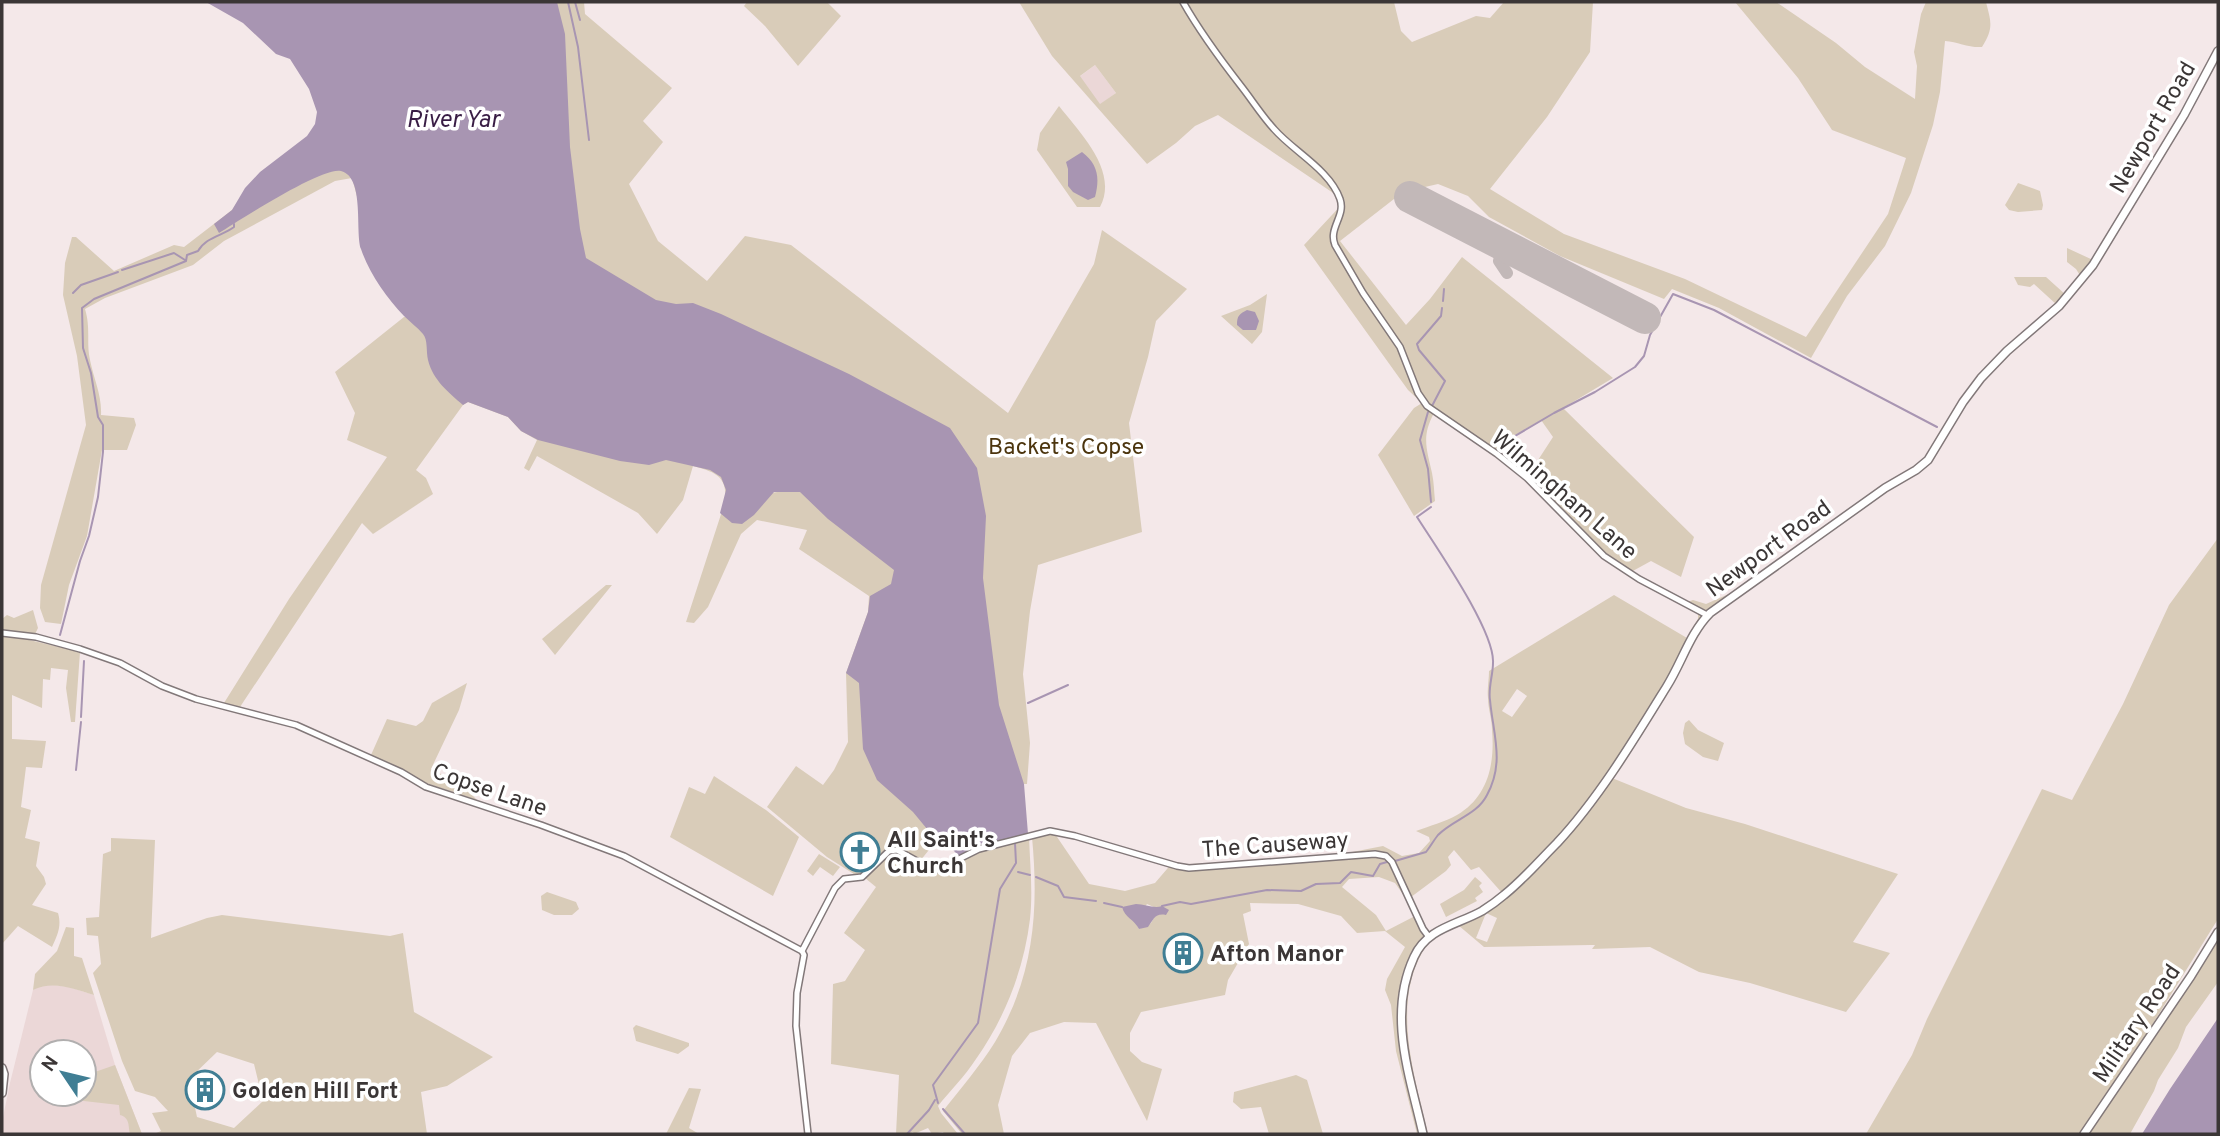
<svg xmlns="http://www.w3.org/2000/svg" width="2220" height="1136" font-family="Overpass,sans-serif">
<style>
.built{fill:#ebd7d7;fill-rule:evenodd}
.green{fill:#d9ccb9;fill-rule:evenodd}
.water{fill:#a895b2}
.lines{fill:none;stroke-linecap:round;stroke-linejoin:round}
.stream{stroke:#a895b2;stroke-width:2}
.taxiway{stroke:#c2b8b8;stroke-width:12}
.runway{stroke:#c2b8b8;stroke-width:32}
.minor-casing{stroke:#827879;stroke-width:8}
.major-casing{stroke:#827879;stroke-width:10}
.minor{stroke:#fff;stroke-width:5}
.major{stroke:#fff;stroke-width:7}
.labels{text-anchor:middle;stroke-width:7;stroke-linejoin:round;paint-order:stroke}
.street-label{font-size:23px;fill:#3b3636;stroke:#fff}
.park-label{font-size:23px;fill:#4c350e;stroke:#fff}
.poi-label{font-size:23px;font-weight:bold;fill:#3b3636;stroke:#fff;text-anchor:start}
.water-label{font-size:24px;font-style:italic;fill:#391d45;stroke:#fff}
</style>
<rect width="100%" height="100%" fill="#f4e8e9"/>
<path class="built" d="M1095,65L1116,93L1100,105L1079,77Z
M45,984L69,987L94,995L115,1065L142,1134H2V1122L10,1083L33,990ZM42,1052H84V1094H42Z"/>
<path class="green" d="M511,2H584L585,14L672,88L643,121L663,142L629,184L658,241L707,281L745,236L791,245L1008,413L1094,264L1102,230L1187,289L1156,321L1148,357L1129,423L1142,532L1038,565L1030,611L1023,674L1030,743L1027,784H1024L1012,774L962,623L672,335L405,145Z
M747,2H827L841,16L798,66L765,26L744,6Z
M1019,2H1181L1205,42L1216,57L1185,2H1394L1401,31L1412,42L1476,16L1490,18L1504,2H1593L1590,52L1547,117L1490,189L1564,234L1685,279L1806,337L1888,214L1906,158L1832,130L1798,78L1735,2H1776L1836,43L1865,67L1915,99L1917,66L1914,52L1921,14L1926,2H1986C1991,22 1994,28 1982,47C1969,48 1958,42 1945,41L1940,92L1933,125L1911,193L1885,246L1847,296L1811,358L1719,308L1672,289L1664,299L1560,256L1489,217L1468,196L1438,184L1403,192L1340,241L1406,325L1430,299L1462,257L1613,378L1563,408L1694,537L1681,577L1651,561L1631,572L1605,555L1527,477L1553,437L1541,420L1510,438L1501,455L1434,413C1421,437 1427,449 1432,473C1434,482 1434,492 1435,501L1414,516L1378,455L1414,408L1422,403L1408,390L1304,245L1345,201L1218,115L1195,126L1176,143L1147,164L1052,56ZM1095,65L1116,93L1100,104L1080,76Z
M1059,106C1080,133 1119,171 1100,207H1077L1037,150L1040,133Z
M353,139L358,200L352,178L335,181L224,241L193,265L105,298L85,309C91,329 86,342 90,360C94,380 102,395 101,415L134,418L136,425L127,450H102L87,536L69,585L61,624L45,622L40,608L41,585L86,425L77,356L63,295L65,263L72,237H76L114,271L174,245L184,247L232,210L239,200Z
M2018,183L2040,191L2043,205L2042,210L2018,212L2009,210L2005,205Z
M2067,248L2093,260L2081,277L2076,269L2067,262Z
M2014,277H2046L2066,295L2057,305L2034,284L2030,287L2018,285Z
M1267,294L1262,332L1252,344L1221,316L1250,305Z
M404,317H415L662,437L750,496L899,474L952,849L941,835L920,861C895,846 892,842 871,866C866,871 864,874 857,876L827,857L767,807L796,766L823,785L834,770L848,742L846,673L868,612L869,596L799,549L807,530L757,520L741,534L708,607L694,623L686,622L725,502C728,476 715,472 693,466L683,500L657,534L638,513L537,456L529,471L524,468L537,440L521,431L508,417L468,402L463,405L416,470L426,478L433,494L373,534L362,523L240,707L224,703L289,599L387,457L347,440L355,413L335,372Z
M2218,538V919L2152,1025V1030L2082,1134H1866L1912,1055L1927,1019L2042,789L2072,800L2123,704L2169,605Z
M606,585H612L555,655L542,639Z
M1731,593L1734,594L1708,613L1607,776L1576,818L1503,894L1479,867L1471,870L1454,850L1448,857L1451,865L1446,871L1407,900L1395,883L1379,877L1349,879L1342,887L1376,915L1386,931L1415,916L1428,943C1389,999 1414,1073 1428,1134H1417L1396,1051L1391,1005L1385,990L1387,979L1405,947L1385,931L1357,933L1341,916L1298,904L1250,903L1251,911L1243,914L1249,944L1228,980L1225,995L1141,1012L1130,1033V1051L1142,1062L1162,1069L1147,1121L1096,1023L1064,1022L1030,1033L1012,1056L998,1105L1004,1134H962L943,1111C961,1088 980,1066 995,1042C1034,976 1039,911 1032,837L1055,834L1089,884L1125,891L1155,883L1173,862L1186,864L1240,863L1347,853L1383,846L1402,856L1419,853L1430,841L1429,837L1416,831C1429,826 1445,822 1457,815C1488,797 1495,764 1492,730C1492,719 1488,709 1488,698C1487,689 1489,680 1489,671L1614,595L1687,638L1698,619V614L1687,605V602L1693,600L1706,604ZM1517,689L1527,696L1512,717L1502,711ZM1147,904L1156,908L1160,914L1155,916L1151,923L1139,929L1135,921Z
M33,610L38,628L35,634L23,633L21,638L80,652L75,722H71L66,688L68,670L51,668L50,680L43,679L42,708L12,695V739L46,741L42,768L26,767L21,807L31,810L25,838L40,842L36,866L44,877L46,884L32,905L58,913C62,926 57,936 52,947L18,926L2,944V619L7,615L14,618Z
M467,683L459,710L431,769L461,784L477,800L426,783L402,769L371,755L387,719L416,726L423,721L432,703Z
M1689,720L1698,730L1724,743L1718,761L1703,757L1685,744L1683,733L1685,723Z
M714,776L766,810L799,837L773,896L670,837L689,787L705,794Z
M1612,778L1686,808L1745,824L1898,874L1853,942L1890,953L1846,1012L1750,983L1699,972L1650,947L1592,949L1595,945H1590L1484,947L1458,925L1485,911L1577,825ZM1486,913L1497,918L1487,942L1476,938Z
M1029,837C1030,864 1033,892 1030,919C1024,969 1005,1018 976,1059C965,1076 950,1091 938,1106L941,1113L958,1134H944L943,1132L932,1134L928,1128L914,1134L913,1132L908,1134H896L899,1075L831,1064L833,984L845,981L865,950L844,933L876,887L865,878L890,852H896L932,871L970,854Z
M111,838L155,840L151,938L207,918L222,915L390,936L403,933L414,1012L493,1057L447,1086L421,1092L427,1134H154L161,1131L152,1113L168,1111L155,1097L135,1091L122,1061L93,973L101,964L98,936L87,935L86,918L99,917L103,854L111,851ZM217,1052L254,1064L263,1101L234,1128L197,1117L189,1079Z
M819,854L840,867L833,876L820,867L813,876L807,871Z
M1475,877L1482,883L1479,886L1483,892L1475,898L1477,901L1446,917L1440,904L1464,890Z
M547,892L576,902L579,909L572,915H554L542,910L541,896Z
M66,927L74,928V956L82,958L94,995C74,989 53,980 33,990L35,974L57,951Z
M2218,934V982L2186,1027L2178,1048L2158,1080L2154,1091L2130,1134H2085Z
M636,1025L689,1043V1046L678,1054L636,1041L633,1028Z
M115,1065L142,1134H130C128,1125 130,1118 120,1115L119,1105L75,1100V1094H84V1072L92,1073Z
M1296,1075L1307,1080L1323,1134H1269L1261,1107L1241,1109L1233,1102L1234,1092Z
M689,1088L701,1089L689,1128L699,1134H666Z"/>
<path class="water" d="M206,2H557L565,34L570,147L580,229L586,258L656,300L676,304L693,303L721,314L849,374L950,428L977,468L986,516L983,578L999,705L1024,784L1028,834L959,857L941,835H932L913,812L877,780L863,749L859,683L846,673L868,612L870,596L891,584L894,570L828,519L800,492H774L754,515L742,524L732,523L720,513L726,490L721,477L710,470L666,460L649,465L620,461L538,440L521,431L508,417L468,402L463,405C448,392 433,380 428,360C426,351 428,340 423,334C417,327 410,322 404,316C386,297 369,273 361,249C355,231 365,177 341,171C323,166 238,221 219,233L214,224L232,210L245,188L260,172L307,136L315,124L317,112L309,89L290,59L276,54L243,23Z
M1082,152C1098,164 1100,178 1095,197L1088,200L1073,192L1068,186V169L1066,162Z
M1247,310L1255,312L1259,321L1256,330H1243L1237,325C1237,316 1239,314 1247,310Z
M1136,904C1145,904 1154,909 1162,906L1169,910L1166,915C1155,913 1154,919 1148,927L1139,929C1134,919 1125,918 1122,907Z
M2218,1018V1134H2142L2170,1089Z"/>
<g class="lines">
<path class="stream" d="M568,2L578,47L589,140
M575,2L580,20
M122,270L174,253L185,260
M73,293L81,285L118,272
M1443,301L1444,289
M1432,406L1445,381L1419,350L1417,344L1441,316L1442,308
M1428,412L1420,440L1428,469L1431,502
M1503,443L1554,413L1595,392L1635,367L1644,356L1650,335L1673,294L1714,310L1937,427
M60,635L80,561L89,536L98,497L103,452V425L98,417L91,373L83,348L82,308L94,299L186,261L187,255L198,251C206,237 222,236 234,227V224
M1028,703L1068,685
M81,717L84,661
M76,770L81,722
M1395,861L1426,852C1430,847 1434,840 1438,835C1454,819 1477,815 1487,795C1505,762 1493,734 1490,700C1488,688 1493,675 1493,663C1495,631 1436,547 1417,517L1431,507
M1018,872L1030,875
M1036,877L1058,886L1064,897L1096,901
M1104,903L1122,907
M1162,906L1180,902L1191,904L1267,890L1301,891L1316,884L1340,883L1351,872L1373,876L1380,864L1387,862
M938,1103L933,1085L978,1023L1000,889L1016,863L1015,843
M943,1109L965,1134
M907,1134L929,1110L935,1100"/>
<path class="taxiway" d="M1503,245L1499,261L1507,273"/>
<path class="runway" d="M1410,197L1645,318"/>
<defs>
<path id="minor" d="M1183,2C1200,32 1220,59 1241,86C1252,100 1262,116 1274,129C1293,151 1330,170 1340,199C1346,216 1328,228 1335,245L1363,293L1400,347L1418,393L1427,406L1497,454L1527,478L1604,556L1639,579L1707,615
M2,633L36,637L80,649L120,663L162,686L196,699L296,725L401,772L426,787L541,825L624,856L802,951
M802,951L835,888L844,879L862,877L889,851L897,850L933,870L939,869L979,849L1050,831L1075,836L1177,866L1189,868L1375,854L1386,856L1392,862L1423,929L1429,937
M802,951L804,955L797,993L796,1026L808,1134"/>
<path id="major" d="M2,1068L4,1074L2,1093
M1423,1134C1410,1076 1387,1015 1414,957C1427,928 1457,925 1482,911C1490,906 1497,901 1504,895C1523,880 1540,860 1557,843C1599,798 1635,738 1667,686C1682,662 1690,633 1710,613L1885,488L1916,470L1928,460L1963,402L1981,378L2007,351L2059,306L2093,265L2184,115L2218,51
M2084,1134L2191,976L2218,932"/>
</defs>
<use href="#minor" class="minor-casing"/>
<use href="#major" class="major-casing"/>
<use href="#minor" class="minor"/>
<use href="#major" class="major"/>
</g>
<defs>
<symbol id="church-ring" viewBox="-11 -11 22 22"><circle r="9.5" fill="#fff" stroke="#407e94" stroke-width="1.5"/><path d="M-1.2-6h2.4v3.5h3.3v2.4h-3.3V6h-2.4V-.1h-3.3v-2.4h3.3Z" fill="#407e94"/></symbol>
<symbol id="building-ring" viewBox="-11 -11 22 22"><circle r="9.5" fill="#fff" stroke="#407e94" stroke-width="1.5"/><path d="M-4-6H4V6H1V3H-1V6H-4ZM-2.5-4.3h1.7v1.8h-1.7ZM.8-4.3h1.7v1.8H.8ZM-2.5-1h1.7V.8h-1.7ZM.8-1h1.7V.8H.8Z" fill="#407e94"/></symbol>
</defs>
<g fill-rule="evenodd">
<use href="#church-ring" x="838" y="830" width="44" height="44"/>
<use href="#building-ring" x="1161" y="931" width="44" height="44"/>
<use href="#building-ring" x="183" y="1068" width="44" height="44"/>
</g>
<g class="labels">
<g class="street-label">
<text transform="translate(2152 127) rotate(-60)" y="8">Newport Road</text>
<text transform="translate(1565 494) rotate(41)" y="8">Wilmingham Lane</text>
<text transform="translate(1768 548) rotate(-36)" y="8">Newport Road</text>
<text transform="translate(490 789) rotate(19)" y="8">Copse Lane</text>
<text transform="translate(1275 844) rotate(-4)" y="8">The Causeway</text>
<text transform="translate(2136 1023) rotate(-56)" y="8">Military Road</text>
</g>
<g class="park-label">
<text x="1066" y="454">Backet's Copse</text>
</g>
<g class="poi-label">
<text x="887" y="847">All Saint's<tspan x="887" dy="26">Church</tspan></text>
<text x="1210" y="961">Afton Manor</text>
<text x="232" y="1098">Golden Hill Fort</text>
</g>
<g class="water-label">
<text x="453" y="127">River Yar</text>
</g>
</g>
<rect width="2220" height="1136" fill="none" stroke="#3b3636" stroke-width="7"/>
<g transform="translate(63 1073) rotate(305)"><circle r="33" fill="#ffffff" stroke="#b1afaf" stroke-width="2"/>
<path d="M0-5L12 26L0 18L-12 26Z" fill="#407e94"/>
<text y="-10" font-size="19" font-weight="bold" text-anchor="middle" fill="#3b3636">N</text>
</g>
</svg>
